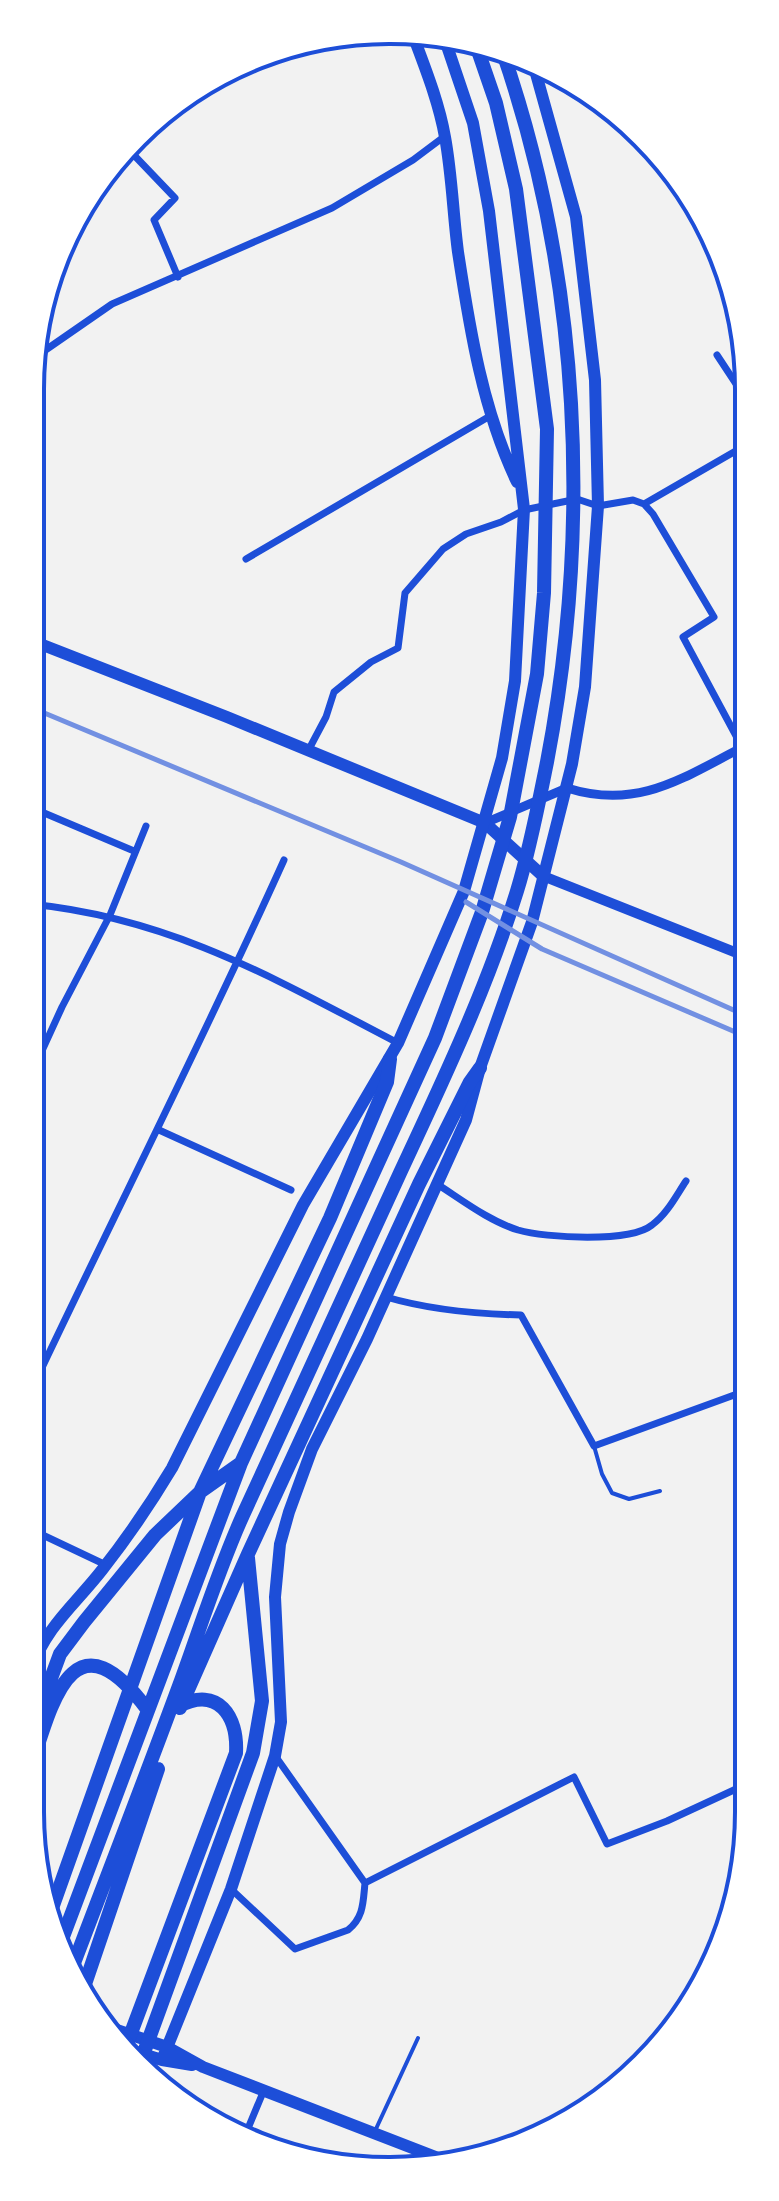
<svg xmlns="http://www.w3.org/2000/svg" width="779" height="2201" font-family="Commissioner,sans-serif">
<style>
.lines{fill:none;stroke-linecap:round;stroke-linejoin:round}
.service{stroke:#1d4ed8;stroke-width:4}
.minor{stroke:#1d4ed8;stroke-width:7}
.tertiary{stroke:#1d4ed8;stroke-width:9}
.secondary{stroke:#1d4ed8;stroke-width:10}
.primary{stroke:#1d4ed8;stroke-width:12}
.trunk{stroke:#1d4ed8;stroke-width:12}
.motorway{stroke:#1d4ed8;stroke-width:14}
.rail{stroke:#7290e2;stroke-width:5}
.rim{fill:none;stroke:#1d4ed8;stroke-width:4}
</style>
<rect width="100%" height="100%" fill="#f2f2f2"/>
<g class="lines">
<path class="service" d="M594,1446L602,1474L612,1493L629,1499L660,1491
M375,2131L418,2038"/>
<path class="minor" d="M136,143L131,152L175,198L154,220L178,277
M717,355L746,399
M34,358L112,304L332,208L413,160L445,136
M644,504L746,445
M246,559L490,416
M308,751L326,717L334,692L371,662L398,648L405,593L443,549L466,534L501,522L524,510L577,499L598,506L633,500L644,504L653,514L714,617L683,637L742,747
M30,807L134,851
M30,904C172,918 275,979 398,1043
M30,1077L62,1007L110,915L146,826
M159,1130L291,1190
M437,1184C462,1200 489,1221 518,1230C546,1238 630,1243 652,1225C667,1214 676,1196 686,1181
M386,1297C430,1310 475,1314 521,1315L594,1446L748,1390
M30,1393C114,1215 203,1040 284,860
M30,1529L106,1565
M276,1757L365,1883L574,1777L607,1844L667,1821L749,1783
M231,1889L295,1949L348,1930C364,1917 363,1902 365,1883
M244,2138L264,2090"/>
<path class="tertiary" d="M485,823L567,788C640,811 685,776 747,745"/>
<path class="secondary" d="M543,876L747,957"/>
<path class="primary" d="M30,640L227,717L485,823L543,876"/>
<path class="trunk" d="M414,38C426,70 439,103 445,137C452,175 453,214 458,252C470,331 483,411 517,482
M30,1671C48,1624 73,1607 102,1570C128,1537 151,1503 172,1468L303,1205L398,1043L464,891L502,758L515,681L524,509L489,211L473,123L445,40
M105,2026L167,2047L203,2067L446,2161
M117,2046L162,2060L192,2065
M162,2060L231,1889L275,1756L281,1722L275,1597L280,1544L289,1512L312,1449L367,1339L466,1120L480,1068L532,922L572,764L585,687L598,506L595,380L576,217L533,63"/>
<path class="motorway" d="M180,1708L248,1554L419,1184L470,1082L480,1068
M30,1735L60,1654L84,1622L155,1535L200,1492L241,1463
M30,1770C52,1702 73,1610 147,1709
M50,1914L200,1492L330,1218L387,1082L390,1059
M58,1950L241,1463L435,1038L482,912L510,817L537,674L544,593L547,429L516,189L496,103L475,42
M71,1971C107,1876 144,1781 179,1686C200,1629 218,1570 243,1515C295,1400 348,1287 400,1173C443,1081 487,988 517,891C530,849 538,806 547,762C592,527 581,278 502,50
M83,1990L158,1769
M125,2049L236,1753C238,1716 218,1686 179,1706
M143,2055L253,1753L262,1701L248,1558"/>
<path class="rail" d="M30,707L401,862L747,1016
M466,902L542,949L747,1037"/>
</g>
<path d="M0 0H779V2201H0ZM389 44H390A345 345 0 0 1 735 389V1812A345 345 0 0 1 390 2157H389A345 345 0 0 1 44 1812V389A345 345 0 0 1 389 44Z" fill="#fff" fill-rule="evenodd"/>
<path class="rim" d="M389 44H390A345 345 0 0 1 735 389V1812A345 345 0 0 1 390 2157H389A345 345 0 0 1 44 1812V389A345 345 0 0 1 389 44Z"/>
</svg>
